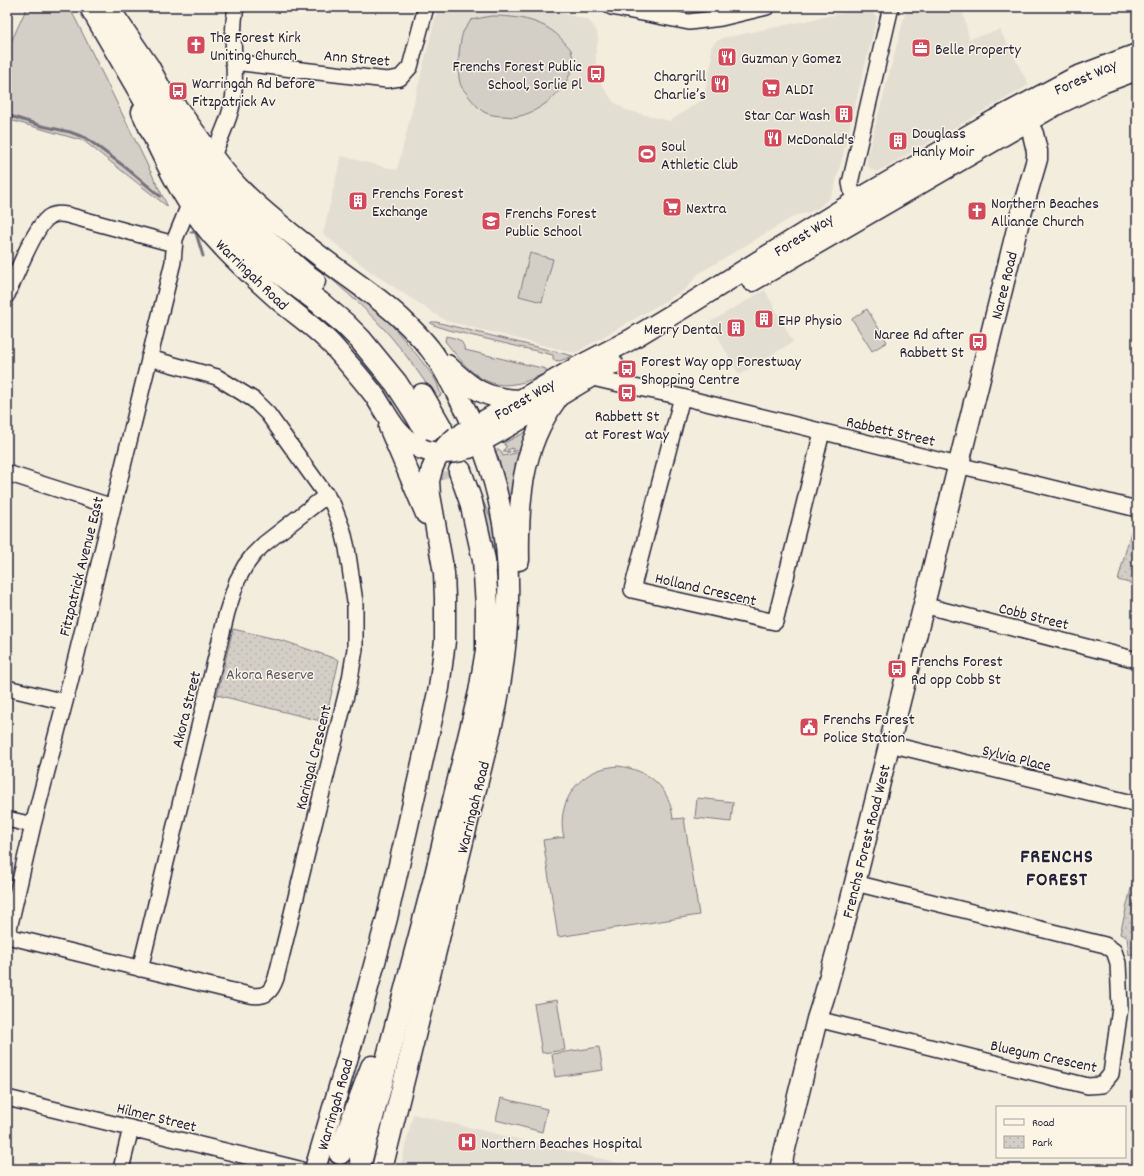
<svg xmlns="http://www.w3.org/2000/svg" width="1144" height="1176" font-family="Dekko,sans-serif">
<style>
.built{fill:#e3ded2}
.green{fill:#d4cfc6;stroke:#7b7880}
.park{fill:url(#park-dots);stroke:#7b7880}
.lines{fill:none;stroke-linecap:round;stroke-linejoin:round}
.stream{stroke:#75727b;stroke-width:3}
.highway-tunnel{stroke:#c9c4bd;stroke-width:22;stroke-dasharray:22 11;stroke-linecap:butt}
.minor-casing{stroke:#22223b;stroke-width:18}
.major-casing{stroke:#22223b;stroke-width:23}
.highway-casing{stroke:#22223b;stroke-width:25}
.minor{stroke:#fcf5e5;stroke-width:15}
.major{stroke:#fcf5e5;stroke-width:20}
.highway{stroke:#fcf5e5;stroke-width:22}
.major-bridge-casing{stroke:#22223b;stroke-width:23;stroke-linecap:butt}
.major-bridge{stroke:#fcf5e5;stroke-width:20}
.labels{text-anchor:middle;stroke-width:3;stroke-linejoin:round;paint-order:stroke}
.poi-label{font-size:16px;fill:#22223b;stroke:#fcf5e5;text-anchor:start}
.street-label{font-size:16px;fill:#22223b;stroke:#fcf5e5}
.park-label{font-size:16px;fill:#575665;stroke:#fcf5e5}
.district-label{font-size:20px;font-weight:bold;letter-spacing:1px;fill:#22223b;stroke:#fcf5e5}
</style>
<defs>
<pattern id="park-dots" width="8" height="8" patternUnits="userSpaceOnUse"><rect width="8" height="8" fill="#d4cfc6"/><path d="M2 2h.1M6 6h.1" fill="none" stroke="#b6b1ab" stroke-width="1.8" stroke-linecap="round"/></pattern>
</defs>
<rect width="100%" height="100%" fill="#f3edde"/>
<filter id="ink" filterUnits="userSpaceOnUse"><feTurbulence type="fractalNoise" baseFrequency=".025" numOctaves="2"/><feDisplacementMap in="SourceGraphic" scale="8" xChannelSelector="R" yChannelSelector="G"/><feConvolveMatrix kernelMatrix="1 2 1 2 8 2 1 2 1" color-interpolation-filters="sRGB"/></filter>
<g filter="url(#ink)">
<path class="built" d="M438,7H539L588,20L593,25L597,32L598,40L596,54V65L599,79L605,90L614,102L626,110L670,121L703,99L712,61L711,47L715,42L723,38L867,8L877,17L835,186L829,199L817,209L807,213L796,215L698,274L686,289L575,353L446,321L371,272L323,234L341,156L397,170Z
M907,7H962L969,39L1000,30L1029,85L877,172L871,169L867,165V157Z
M765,290L793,342L739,375L710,322Z
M413,1114L644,1169H400Z"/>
<path class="green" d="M27,7H68L75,18L168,207L84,141L10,120L7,126V51Z
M491,16C518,16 547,20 565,43C567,45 570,48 571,50C582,80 540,115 514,117C511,117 507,116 504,116C498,116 489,115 484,112C477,108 468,95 463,89C455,80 459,44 463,32C465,28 469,24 471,20Z
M286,241L358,292L389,322L417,355L433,376L437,383L441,395L436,398C420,374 403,350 384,329C355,297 319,269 286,241Z
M530,253L553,259L542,302L519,296Z
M867,309L887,342L872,351L852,319Z
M431,322H436L573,356L560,361L553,360V355L445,329L431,324Z
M446,336C457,339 462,338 465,350L546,369V373C536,377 525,383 514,384C482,390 463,364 445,341Z
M530,430L521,449L512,452L513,450V448L507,450L508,452L510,451V452H504V450L506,447V445H504V443Z
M498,449L501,451L503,456L520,452L514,529L503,476L495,453Z
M481,496L491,519L499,556V622L477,497Z
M618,766C649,770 670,787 673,819L684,818L699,915L558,937L543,840L564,837C557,812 570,783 594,772C602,768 610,767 618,766Z
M697,798L733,802L731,822L695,818Z
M557,1000L565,1050L542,1053L534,1004Z
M599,1047L603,1070L555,1077L552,1054Z
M501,1098L547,1109L542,1132L496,1120Z"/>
<path class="park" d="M1133,524L1137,525V585L1118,580Z
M233,629L284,641L339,660L325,722L217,695Z
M1134,876L1137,877V955H1129L1127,937L1120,934Z"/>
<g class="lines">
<path class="stream" d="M7,115L42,126L70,132L86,138L125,167L160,196
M191,232H194L196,233L203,256"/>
<path class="highway-tunnel" d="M430,442L446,478
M335,1169L340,1153"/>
<defs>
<path id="minor" d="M611,7L689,22L721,18L767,7
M233,62L387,80L400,78L410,67L426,7
M213,156C221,135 233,113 234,91C236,62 230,37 236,7
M858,210L854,202L850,183L890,11V7
M7,295C15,278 36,222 51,216C56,213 62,214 67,215L174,244
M589,377C620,385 651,390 682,397L1137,509
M682,397L632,590L775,622L822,432
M7,473L113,507
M923,605L1137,660
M7,688L65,702
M889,744L1137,804
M7,819L33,825
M7,936L249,995C265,998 271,993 276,978L350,679L355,649V602L347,548L343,531L333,505L268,414L254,400L217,377L149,358
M7,937L33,825L70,682L173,262L175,239L189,205
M140,969L227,612L237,581L245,566L254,554L264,544L327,495
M817,1019L1088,1086L1102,1085L1111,1074L1120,1008L1118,963L1114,951L1105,945L855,883
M7,1098L299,1169
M121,1169L131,1128"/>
<path id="major" d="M178,109C198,136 217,166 241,190C266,215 296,238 325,260C353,281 383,300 408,325C416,333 424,341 430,349C441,363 450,381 458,396C515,496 517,597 496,708L382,1169
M142,112C164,160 186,210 224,248C242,267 262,285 281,302C299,317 319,330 334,347C348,363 362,379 375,396C389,418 397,438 422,449
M752,281L1054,106L1102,83L1137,70
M447,365C472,389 485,399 521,400
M389,427L426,514
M463,433L576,368L630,340L693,302L854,202L995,120L1076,77L1137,54
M469,448C519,423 564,391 613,364
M519,560C518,503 521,448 556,400
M315,1169L364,1002L387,918L439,688L445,641V598L444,573L430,495L429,481L432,469
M780,1169L817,1019L824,997L851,899L1019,221L1037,159V151L1033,134L1020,107"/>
<path id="highway" d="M91,7L165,135L203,195L219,215L244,242L277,271L320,303L345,324L360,339L396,383L416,414L427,433
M107,7L148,67L188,142L223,194L266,240L303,273L314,281
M422,395L441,428
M340,1153L372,1067
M361,1159L436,875L480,692L487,650V606L484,560L471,502L460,471"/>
</defs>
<use href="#minor" class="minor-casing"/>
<use href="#major" class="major-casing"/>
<use href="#highway" class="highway-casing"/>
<use href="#minor" class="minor"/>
<use href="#major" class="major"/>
<use href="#highway" class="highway"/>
<defs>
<path id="major-bridge" d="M422,449C435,454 448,454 462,451
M432,469C437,455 444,446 456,437"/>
</defs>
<use href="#major-bridge" class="major-bridge-casing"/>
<use href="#major-bridge" class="major-bridge"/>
</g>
</g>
<defs>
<symbol id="church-square" viewBox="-11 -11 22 22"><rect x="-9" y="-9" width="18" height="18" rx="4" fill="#d1495b" stroke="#fcf5e5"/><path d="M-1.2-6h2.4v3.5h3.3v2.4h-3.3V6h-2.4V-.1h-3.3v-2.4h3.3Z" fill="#fff"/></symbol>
<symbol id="office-square" viewBox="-11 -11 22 22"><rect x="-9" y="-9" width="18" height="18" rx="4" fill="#d1495b" stroke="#fcf5e5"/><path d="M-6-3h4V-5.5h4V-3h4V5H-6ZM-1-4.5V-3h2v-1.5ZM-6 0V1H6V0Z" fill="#fff"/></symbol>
<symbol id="restaurant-square" viewBox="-11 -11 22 22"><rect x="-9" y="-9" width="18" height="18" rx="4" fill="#d1495b" stroke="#fcf5e5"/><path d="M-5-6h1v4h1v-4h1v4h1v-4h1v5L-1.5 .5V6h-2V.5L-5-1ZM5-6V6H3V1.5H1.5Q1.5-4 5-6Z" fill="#fff"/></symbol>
<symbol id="bus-square" viewBox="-11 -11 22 22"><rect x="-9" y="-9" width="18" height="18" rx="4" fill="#d1495b" stroke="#fcf5e5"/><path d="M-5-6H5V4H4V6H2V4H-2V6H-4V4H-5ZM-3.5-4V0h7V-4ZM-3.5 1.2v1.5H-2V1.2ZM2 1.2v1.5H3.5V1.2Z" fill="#fff"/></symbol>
<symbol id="supermarket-square" viewBox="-11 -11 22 22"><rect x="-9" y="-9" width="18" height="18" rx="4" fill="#d1495b" stroke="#fcf5e5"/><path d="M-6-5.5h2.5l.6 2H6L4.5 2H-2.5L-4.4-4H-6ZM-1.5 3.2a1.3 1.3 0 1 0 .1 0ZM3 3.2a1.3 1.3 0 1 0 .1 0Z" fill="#fff"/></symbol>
<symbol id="building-square" viewBox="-11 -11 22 22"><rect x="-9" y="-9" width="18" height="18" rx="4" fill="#d1495b" stroke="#fcf5e5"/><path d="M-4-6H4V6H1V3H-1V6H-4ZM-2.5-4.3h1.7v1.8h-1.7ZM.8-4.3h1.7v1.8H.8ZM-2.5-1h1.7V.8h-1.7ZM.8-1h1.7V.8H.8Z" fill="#fff"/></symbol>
<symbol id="stadium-square" viewBox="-11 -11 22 22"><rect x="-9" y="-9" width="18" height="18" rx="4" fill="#d1495b" stroke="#fcf5e5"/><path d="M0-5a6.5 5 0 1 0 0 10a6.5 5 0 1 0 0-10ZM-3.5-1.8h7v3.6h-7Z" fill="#fff"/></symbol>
<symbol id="school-square" viewBox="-11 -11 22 22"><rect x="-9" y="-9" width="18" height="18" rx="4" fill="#d1495b" stroke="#fcf5e5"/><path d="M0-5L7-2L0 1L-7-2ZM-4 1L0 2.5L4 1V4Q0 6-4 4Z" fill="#fff"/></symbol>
<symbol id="civic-square" viewBox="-11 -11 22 22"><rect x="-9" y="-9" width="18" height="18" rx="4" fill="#d1495b" stroke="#fcf5e5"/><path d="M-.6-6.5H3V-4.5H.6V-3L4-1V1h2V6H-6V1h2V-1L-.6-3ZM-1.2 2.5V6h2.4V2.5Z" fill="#fff"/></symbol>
<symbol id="hospital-square" viewBox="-11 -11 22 22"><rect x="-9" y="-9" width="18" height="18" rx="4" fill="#d1495b" stroke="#fcf5e5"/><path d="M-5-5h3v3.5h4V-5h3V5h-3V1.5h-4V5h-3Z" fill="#fff"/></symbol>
</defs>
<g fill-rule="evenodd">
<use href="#church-square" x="185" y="34" width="22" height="22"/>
<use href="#office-square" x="910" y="37" width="22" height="22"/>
<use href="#restaurant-square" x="716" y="46" width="22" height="22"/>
<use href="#bus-square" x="585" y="63" width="22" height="22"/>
<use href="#restaurant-square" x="709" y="73" width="22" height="22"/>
<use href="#supermarket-square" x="760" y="77" width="22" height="22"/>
<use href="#bus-square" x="167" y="80" width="22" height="22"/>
<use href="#building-square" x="833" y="103" width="22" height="22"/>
<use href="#restaurant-square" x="762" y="127" width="22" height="22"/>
<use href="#building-square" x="887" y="130" width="22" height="22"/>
<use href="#stadium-square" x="636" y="143" width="22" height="22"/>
<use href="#building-square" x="347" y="190" width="22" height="22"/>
<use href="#supermarket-square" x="661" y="196" width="22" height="22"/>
<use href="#church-square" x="966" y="200" width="22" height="22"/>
<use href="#school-square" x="480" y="210" width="22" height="22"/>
<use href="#building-square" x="753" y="308" width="22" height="22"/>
<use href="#building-square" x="725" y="317" width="22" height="22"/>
<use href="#bus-square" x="967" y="331" width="22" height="22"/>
<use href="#bus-square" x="616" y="358" width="22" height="22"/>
<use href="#bus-square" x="616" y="382" width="22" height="22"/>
<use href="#bus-square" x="886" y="658" width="22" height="22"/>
<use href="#civic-square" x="798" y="716" width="22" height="22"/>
<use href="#hospital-square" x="456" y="1131" width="22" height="22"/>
</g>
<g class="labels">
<g class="poi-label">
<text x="210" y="42">The Forest Kirk<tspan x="210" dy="18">Uniting Church</tspan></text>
<text x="935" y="54">Belle Property</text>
<text x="741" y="63">Guzman y Gomez</text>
<text x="582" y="71" text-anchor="end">Frenchs Forest Public<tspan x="582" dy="18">School, Sorlie Pl</tspan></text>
<text x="706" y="81" text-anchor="end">Chargrill<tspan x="706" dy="18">Charlie’s</tspan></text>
<text x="192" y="88">Warringah Rd before<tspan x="192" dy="18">Fitzpatrick Av</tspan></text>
<text x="785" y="94">ALDI</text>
<text x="830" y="120" text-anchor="end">Star Car Wash</text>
<text x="912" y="138">Douglass<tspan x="912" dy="18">Hanly Moir</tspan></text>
<text x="787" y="144">McDonald's</text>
<text x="661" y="151">Soul<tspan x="661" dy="18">Athletic Club</tspan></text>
<text x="372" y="198">Frenchs Forest<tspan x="372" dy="18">Exchange</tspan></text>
<text x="991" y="208">Northern Beaches<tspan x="991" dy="18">Alliance Church</tspan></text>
<text x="686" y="213">Nextra</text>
<text x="505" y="218">Frenchs Forest<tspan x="505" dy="18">Public School</tspan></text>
<text x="778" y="325">EHP Physio</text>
<text x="722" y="334" text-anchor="end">Merry Dental</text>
<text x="964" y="339" text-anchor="end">Naree Rd after<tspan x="964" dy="18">Rabbett St</tspan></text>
<text x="641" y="366">Forest Way opp Forestway<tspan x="641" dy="18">Shopping Centre</tspan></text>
<text x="627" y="421" text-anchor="middle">Rabbett St<tspan x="627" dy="18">at Forest Way</tspan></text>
<text x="911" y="666">Frenchs Forest<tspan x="911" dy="18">Rd opp Cobb St</tspan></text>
<text x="823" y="724">Frenchs Forest<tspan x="823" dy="18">Police Station</tspan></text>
<text x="481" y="1148">Northern Beaches Hospital</text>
</g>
<g class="street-label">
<text transform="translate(357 57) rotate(5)" y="6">Ann Street</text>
<text transform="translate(1085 76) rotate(-24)" y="6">Forest Way</text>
<text transform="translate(803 234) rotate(-32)" y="6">Forest Way</text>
<text transform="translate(253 274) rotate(44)" y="6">Warringah Road</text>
<text transform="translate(1003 285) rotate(-76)" y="6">Naree Road</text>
<text transform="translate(524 398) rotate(-30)" y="6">Forest Way</text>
<text transform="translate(891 430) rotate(13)" y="6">Rabbett Street</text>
<text transform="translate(80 566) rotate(-76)" y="6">Fitzpatrick Avenue East</text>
<text transform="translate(706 588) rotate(13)" y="6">Holland Crescent</text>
<text transform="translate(1034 615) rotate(14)" y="6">Cobb Street</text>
<text transform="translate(185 709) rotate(-76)" y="6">Akora Street</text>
<text transform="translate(312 757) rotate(-76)" y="6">Karingal Crescent</text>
<text transform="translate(1017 757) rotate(14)" y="6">Sylvia Place</text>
<text transform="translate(472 807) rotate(-76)" y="6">Warringah Road</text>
<text transform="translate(865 841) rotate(-76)" y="6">Frenchs Forest Road West</text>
<text transform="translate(1044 1055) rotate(12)" y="6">Bluegum Crescent</text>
<text transform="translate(334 1104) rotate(-74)" y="6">Warringah Road</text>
<text transform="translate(157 1116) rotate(14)" y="6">Hilmer Street</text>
</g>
<g class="park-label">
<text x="270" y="679">Akora Reserve</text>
</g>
<g class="district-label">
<text x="1057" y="862">FRENCHS<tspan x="1057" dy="23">FOREST</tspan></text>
</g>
</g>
<rect width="1144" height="1176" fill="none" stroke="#fcf5e5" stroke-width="24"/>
<rect x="12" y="12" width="1120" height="1152" fill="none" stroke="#22223b" stroke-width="1.5" filter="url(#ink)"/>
<rect x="996" y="1106" width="130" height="52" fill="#fcf5e5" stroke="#a5a1a1"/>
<rect x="1004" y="1119" width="20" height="6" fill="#fcf5e5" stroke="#a5a1a1"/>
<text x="1032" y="1126" font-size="12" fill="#22223b">Road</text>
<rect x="1004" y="1136" width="20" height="12" fill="url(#park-dots)" stroke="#a5a1a1"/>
<text x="1032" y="1146" font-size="12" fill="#22223b">Park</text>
</svg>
